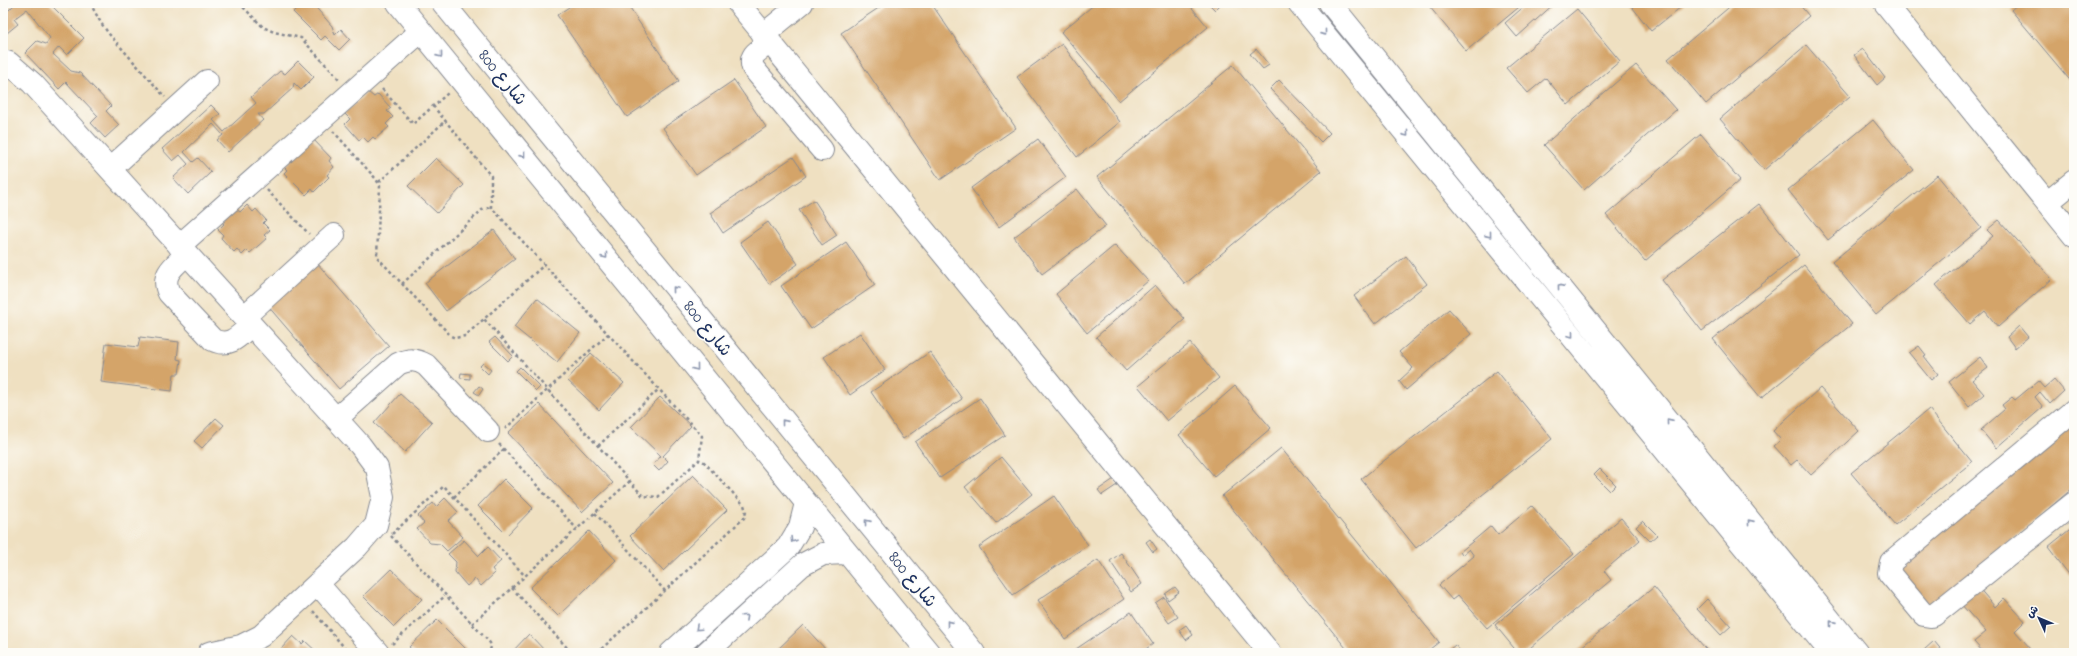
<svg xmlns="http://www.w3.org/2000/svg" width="2077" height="656" font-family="'Indie Flower','Playpen Sans Arabic',sans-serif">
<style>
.building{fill:#d4a469}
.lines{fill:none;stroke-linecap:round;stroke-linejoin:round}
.minor-casing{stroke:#858890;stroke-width:24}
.path{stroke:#858890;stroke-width:2.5;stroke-dasharray:3 3;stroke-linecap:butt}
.minor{stroke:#fff;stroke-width:22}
.oneway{stroke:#8d97ae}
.labels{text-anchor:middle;stroke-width:3;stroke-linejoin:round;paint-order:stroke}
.street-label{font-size:18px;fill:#1b2f5e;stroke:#fdfcf7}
</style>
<rect width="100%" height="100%" fill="#fdfcf7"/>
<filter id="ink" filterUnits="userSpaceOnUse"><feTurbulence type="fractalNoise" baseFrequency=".025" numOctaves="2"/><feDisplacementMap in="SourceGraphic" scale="8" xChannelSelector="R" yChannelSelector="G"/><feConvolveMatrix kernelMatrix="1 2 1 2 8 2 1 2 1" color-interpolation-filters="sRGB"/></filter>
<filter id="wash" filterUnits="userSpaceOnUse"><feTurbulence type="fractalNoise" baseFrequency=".012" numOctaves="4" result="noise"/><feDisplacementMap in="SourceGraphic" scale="16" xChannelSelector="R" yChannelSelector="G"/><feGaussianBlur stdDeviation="0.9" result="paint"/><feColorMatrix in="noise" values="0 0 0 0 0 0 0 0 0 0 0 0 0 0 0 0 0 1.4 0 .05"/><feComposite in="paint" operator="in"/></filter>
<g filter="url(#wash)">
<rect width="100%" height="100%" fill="#efe0c1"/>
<g id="blocks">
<path class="building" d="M16,3H49L84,38L67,55L59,47L53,54L71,71L80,73L111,106L106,111L119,125L105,138L91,123L98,116L66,82L59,89L25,53L37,41L46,44L50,38L27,9L14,19L18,24L7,33L3,29V4L9,10Z
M298,3H312L332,26L335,35L341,29L350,39L339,50L325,36L321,40L293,12L300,5Z
M575,3H626L679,81L627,117L557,15Z
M886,3H931L1016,128L940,180L841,33Z
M1096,3H1188L1208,27L1119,101L1061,32Z
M1208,3H1222L1215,10Z
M1432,3H1524L1466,51L1429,6Z
M1528,3H1555L1517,37L1505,23Z
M1629,3H1686L1651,31Z
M1734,3H1798L1809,16L1706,104L1668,59Z
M2019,3H2074V85L2011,10Z
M1577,9L1620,61L1568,105L1546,78L1528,93L1506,68Z
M1062,44L1120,122L1077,157L1017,77Z
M1806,45L1850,96L1764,170L1720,119Z
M1256,49L1269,65L1263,69L1250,54Z
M1863,49L1885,78L1877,85L1854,55Z
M298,61L314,77L301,90L294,83L293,88L264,114H258L263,120L228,152L217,140L223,135L213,124L184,152L193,162L198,158L211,172L188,194L173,178L188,164L180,155L173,161L162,149L211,105L220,114L213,120L224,132L256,103L251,97L280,71L285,74Z
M1233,65L1321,171L1185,284L1097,177Z
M1636,65L1676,110L1584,190L1544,145Z
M734,80L766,127L696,175L663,128Z
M1279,80L1330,133L1321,142L1270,89Z
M368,92L374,97L378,94L391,108L387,111L393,117L386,124L389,127L375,139L373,137L368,142L363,137L359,140L345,124L350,119L344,113Z
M1873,120L1914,170L1828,240L1788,190Z
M1701,134L1740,180L1645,261L1606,215Z
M312,138L331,158L329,161L334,167L327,175L329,177L314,192L312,189L306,195L284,173L287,170L284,167Z
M1038,139L1066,177L999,227L971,188Z
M793,157L806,176L723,233L710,213Z
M436,158L464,185L437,213L408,186Z
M1937,175L1981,228L1876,315L1832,262Z
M1077,189L1106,226L1042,274L1014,237Z
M814,200L837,235L822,245L799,210Z
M1759,204L1799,255L1702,331L1662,280Z
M247,205L253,212L256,209L266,220L263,223L270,230L264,235L267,238L250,253L247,250L242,255L237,249L234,252L221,238L223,235L218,230L224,224L221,221L235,208L240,212Z
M1999,220L2052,279L1998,327L1985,311L1970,324L1936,285L1993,236L1987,230Z
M768,222L798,264L769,284L740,242Z
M494,230L515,259L446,311L425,283Z
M846,242L875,285L811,329L781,286Z
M1115,245L1148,281L1087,333L1056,294Z
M1406,256L1427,284L1375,324L1354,296Z
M317,263L389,346L339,389L267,305Z
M1804,265L1852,324L1761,398L1713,339Z
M1155,285L1185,319L1126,371L1096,337Z
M537,298L580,333L557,362L514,327Z
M1449,309L1471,334L1406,390L1399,381L1413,368L1399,352Z
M2019,326L2028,337L2015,348L2007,337Z
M860,333L885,370L850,395L824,357Z
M140,337L179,342L177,359L181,360L179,374H174L172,391L101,382L106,343L138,347Z
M495,337L513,356L508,361L489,342Z
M1190,343L1219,378L1167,421L1138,386Z
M1919,346L1926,355L1924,356L1938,374L1931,380L1909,353Z
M930,352L962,399L903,439L871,392Z
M591,353L624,383L599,410L567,380Z
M1980,357L1988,368L1972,380L1984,394L1969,407L1949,382Z
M483,363L491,370L488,374L480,366Z
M520,367L540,387L536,391L516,371Z
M1497,371L1552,439L1416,548L1361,479Z
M461,373L470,374V379L460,378Z
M2054,379L2064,391L2050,404L2040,392L2035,397L2043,407L1996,448L1981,430L2005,409L2002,405L2012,397L2015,400L2038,381L2044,388Z
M479,386L483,389L479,395L474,392Z
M1235,386L1271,428L1214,476L1179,435Z
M1820,388L1859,431L1811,475L1797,460L1791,465L1774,446L1781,440L1773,431Z
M400,394L432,422L405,452L374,423Z
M660,397L691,426L663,456L668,461L659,471L653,465L661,456L631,427Z
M980,398L1005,435L940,478L915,442Z
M539,404L613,483L582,512L508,433Z
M1929,409L1972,462L1895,525L1851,473Z
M2074,415V487L1930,609L1894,567Z
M216,418L224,425L202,448L194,441Z
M1281,448L1439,642L1425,653H1350L1222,496Z
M1001,457L1032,494L996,523L965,487Z
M1600,469L1616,485L1610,491L1594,475Z
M693,475L727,510L663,571L630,536Z
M504,479L533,508L507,535L478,506Z
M1114,479L1117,485L1102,495L1098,490Z
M1054,496L1088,545L1013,595L979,547Z
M445,498L458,512L448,521L463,537L447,551L440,544L430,543L417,529L424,523L418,516L433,503L436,507Z
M1532,506L1574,554L1487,628L1458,595L1452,600L1439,585L1474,556L1469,549L1462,555L1460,552L1491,526L1498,535Z
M1621,518L1640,540L1604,571L1611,580L1524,653H1518L1495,625Z
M1643,521L1657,535L1650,541L1636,527Z
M2074,526V581L2048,547Z
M589,531L616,560L558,616L530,588Z
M1150,539L1157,549L1153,552L1146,542Z
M464,540L479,556L488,547L501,561L492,569L495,573L481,586L475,579L467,586L455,572L456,562L448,554Z
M1121,553L1142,584L1131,592L1110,561Z
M1098,560L1124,599L1065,639L1038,600Z
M391,569L422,599L394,627L363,596Z
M1175,587L1179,592L1168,600L1165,594Z
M1654,587L1709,653H1574Z
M1978,587L1995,607L2004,598L2025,621L2015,631L2030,648L2024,653H1984L1974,642L1986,632L1960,603Z
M1164,597L1178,617L1169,623L1155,603Z
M1707,599L1731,626L1721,635L1697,609Z
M1131,612L1153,644L1140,653H1079L1076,649Z
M437,620L467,650L465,653H415L409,647Z
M803,625L829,653H774Z
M1186,625L1193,635L1186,640L1179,630Z
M529,634L547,653H511Z
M293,636L302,644L305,641L318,653H283L280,650Z
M1934,641L1944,653H1927L1924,650Z
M1455,645L1462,653H1445Z"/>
</g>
</g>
<g filter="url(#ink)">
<use href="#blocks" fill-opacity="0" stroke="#858890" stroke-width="1"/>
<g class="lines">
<defs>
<path id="minor" d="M398,3L929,653
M443,3L974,653
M738,3L1270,653
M1299,3L1831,653
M1330,3L1857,653
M1885,3L2074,236
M763,35L802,3
M770,43C760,50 748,54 753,68L822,150
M3,61L9,63L32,83L360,445L377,468L383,497L376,525L357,547L261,636L241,646L209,653
M110,169L207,81
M2047,203L2074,181
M179,246L421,31
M187,254C174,266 160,275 169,293L213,340C230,348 239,336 251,325
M244,317L334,235
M2074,410L1891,562L1889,573L1924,615L1930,616L1934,615L2074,503
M336,419L398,364C409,359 416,359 426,365L488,431
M318,584L378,653
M671,653L788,547L800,527L806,503
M706,653L802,565L823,554L846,553"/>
</defs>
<use href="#minor" class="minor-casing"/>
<path class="path" d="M90,3L101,23L109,34L165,97
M239,3L263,27L274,32L301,38L340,80
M382,89L413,124L448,93
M433,106L491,176V207L702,436L699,460L658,497L643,496L484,319
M333,131L376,179L380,186L377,257L451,336L455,338L465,336L544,265
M379,182L445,121
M267,190L309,234
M402,284L482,210L491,207
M505,429L608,334
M499,444L577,529
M598,446L659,389
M454,497L504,449
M595,513L665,591
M392,534L444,486L525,576
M391,536L490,643L491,647L489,653
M512,588L572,653
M313,611L349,653
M472,624L630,481
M392,644L446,595
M597,653L744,518L746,511L744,505L704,462L699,460"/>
<use href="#minor" class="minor"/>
</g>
<defs><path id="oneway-chevron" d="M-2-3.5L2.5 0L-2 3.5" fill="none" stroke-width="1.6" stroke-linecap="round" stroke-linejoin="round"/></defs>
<g class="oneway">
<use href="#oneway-chevron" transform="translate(1324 33) rotate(51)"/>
<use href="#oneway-chevron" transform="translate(440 55) rotate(51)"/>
<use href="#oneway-chevron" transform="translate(1406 134) rotate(51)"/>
<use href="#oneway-chevron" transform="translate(523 155) rotate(51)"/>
<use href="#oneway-chevron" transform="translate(1489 235) rotate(51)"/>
<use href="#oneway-chevron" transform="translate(605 256) rotate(51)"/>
<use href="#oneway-chevron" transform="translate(1560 287) rotate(-129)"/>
<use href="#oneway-chevron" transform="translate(675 289) rotate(-129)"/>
<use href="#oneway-chevron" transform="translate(1571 335) rotate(51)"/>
<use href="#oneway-chevron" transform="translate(696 368) rotate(51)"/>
<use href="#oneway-chevron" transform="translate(1669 421) rotate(-129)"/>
<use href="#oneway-chevron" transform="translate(784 422) rotate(-129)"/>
<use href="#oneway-chevron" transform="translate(867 522) rotate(-129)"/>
<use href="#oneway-chevron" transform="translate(1750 522) rotate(-129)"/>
<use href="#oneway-chevron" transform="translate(793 540) rotate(122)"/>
<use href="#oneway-chevron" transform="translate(745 617) rotate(-43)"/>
<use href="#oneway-chevron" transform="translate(949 623) rotate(-129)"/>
<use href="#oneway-chevron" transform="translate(1832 623) rotate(-129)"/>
<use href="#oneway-chevron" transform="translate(698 628) rotate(138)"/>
</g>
</g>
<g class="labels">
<g class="street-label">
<text transform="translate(503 77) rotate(51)" y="6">شارع 800</text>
<text transform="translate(708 328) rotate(51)" y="6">شارع 800</text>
<text transform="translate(913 579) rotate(51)" y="6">شارع 800</text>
</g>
</g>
<rect width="2077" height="656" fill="none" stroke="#fdfcf7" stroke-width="16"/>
<g transform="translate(2039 618) rotate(314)" stroke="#fdfcf7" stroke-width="3" paint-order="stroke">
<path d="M0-3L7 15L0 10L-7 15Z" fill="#1b2f5e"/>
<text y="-6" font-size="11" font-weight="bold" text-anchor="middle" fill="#1b2f5e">ش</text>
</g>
</svg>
